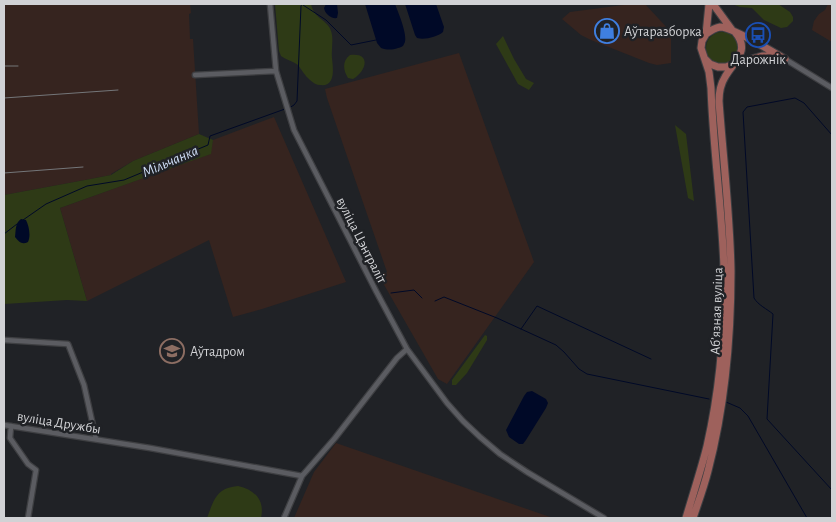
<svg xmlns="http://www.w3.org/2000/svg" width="836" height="522" font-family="'Alegreya Sans',sans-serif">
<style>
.industrial{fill:#36241f}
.green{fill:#2e3a16}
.water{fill:#000927}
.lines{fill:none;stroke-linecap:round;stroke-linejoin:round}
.stream{stroke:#000927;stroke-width:1}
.minor-casing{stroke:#3e3f42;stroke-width:7}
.primary-casing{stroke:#3e3f42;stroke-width:9}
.minor{stroke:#5b5c61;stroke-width:4.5}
.primary{stroke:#9e615c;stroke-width:7}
.rail{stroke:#747679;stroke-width:1}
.labels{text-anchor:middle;stroke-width:5;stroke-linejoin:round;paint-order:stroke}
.poi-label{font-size:14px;fill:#d1d2d5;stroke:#202226;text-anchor:start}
.street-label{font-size:14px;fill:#d1d2d5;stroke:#202226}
.water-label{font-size:15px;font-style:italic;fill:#d0dff8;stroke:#202226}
</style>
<rect width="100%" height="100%" fill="#202226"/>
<path class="industrial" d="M4,4H190L191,13L189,14L190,39H193L199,134L133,161L111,174V175L85,180L4,195Z
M631,4H645L671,32V63L657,65L649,63L591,40L581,35L562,19L570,12Z
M828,4H832V42L812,30L814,21L819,14L825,10Z
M459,53L534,262L447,384L438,379L379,276L387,272L327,98L325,89Z
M274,117L346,282L262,309L233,317L209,240L87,301L60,208L210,154L213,140Z
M336,443L553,518H294L314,472Z"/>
<path class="green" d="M275,4H311C314,19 328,20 331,31C334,39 331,49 332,58C333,68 336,87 320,85C317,85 313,83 310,80C305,76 302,70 298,65C293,61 286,60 281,56L279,51Z
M732,4H778L790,12L793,17V21L787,27L781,28L764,20L752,8L740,7Z
M706 48a16 16 0 1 1 32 0a16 16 0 1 1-32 0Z
M503,36L514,59L526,79L534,83L529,90L518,84L496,44Z
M350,55C372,52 366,72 353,79L348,78C343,70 342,61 350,55Z
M716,96L723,177L728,277L726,348L714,434L701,486L690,518H689L707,458L712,436L717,406L725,341L727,263L714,97Z
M675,125L686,134L694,201L688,198Z
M199,134L213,140L211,154L60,208L87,301L67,300L4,304V195L85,180L111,175L133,161Z
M485,335L487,336V340L467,373L456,385H452V380Z
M238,486C255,490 265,500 261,518H207C214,500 216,488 238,486Z"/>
<path class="water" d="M326,4H337L338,13L337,18C331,19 325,14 324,8Z
M365,4H395C398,12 409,37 404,44C403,47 401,47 398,48C392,50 387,50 381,48L377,43Z
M405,4H436L444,27L443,32C437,37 425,40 417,38L415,35Z
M21,219L26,220C29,226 31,236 28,242C22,245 19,242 15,237C16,230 15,223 21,219Z
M532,391L546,399L548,403L546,408L526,440L523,444H519L509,437L506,430L524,396L527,392Z"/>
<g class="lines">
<path class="stream" d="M303,5L326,20L351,45L376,40
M289,108L294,105L297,101L301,6L302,4
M832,135L804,103L795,98L747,107L743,112L754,298C758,305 767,309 773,314L767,419L832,490
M23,220L46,204L87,186L124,180L208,145L210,136L285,109
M4,234L17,224
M391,293L414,290L422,298
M435,301L444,297L497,318L556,345L564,352L579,369L587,374L709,399
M521,329L537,306L651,359
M726,402L740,408L748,416L807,518"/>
<defs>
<path id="minor" d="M270,4L276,71L294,130L376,291L407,349L447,403L463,421L480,437L500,454L527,472L604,518
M785,59L832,88
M195,75L276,71
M4,340L68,344L84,385L96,439
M4,425L150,448L302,476
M11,426L10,438L28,464L36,470L28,518
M284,518L302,476L335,438L397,358L407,349"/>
<path id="primary" d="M713,4L732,30
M706,34C710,31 714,28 720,27C732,27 773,52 785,59
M705,59L710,64L718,67H726L734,64L762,56H769L777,57
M686,518C693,494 701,470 707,446C720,389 725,327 724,269C722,208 713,148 711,88L709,72L701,48L702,41L706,34L709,4
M693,518C698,503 704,487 708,471C725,406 731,338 731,271C730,214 723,157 719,101C719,92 720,85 725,77C734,61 751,51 735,32"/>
</defs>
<use href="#minor" class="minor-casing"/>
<use href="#primary" class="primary-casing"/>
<use href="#minor" class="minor"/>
<use href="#primary" class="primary"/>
<path class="rail" d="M4,66H18
M4,98L118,90
M4,173L83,167"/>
</g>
<defs>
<symbol id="shop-ring" viewBox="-11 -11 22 22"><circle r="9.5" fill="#202226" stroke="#3f7fe0" stroke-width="1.5"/><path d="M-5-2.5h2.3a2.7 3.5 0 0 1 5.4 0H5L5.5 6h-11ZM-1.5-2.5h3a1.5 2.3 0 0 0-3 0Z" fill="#3f7fe0"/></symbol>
<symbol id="bus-ring" viewBox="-11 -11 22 22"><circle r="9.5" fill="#202226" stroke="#1a4fb4" stroke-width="1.5"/><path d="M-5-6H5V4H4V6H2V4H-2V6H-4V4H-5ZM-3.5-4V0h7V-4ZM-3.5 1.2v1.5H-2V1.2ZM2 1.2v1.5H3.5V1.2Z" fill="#1a4fb4"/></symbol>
<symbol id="school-ring" viewBox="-11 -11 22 22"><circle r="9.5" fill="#202226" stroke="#8d6e63" stroke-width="1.5"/><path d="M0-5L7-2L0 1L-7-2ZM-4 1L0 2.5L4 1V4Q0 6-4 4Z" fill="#8d6e63"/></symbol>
</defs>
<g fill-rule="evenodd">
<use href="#shop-ring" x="593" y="17" width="28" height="28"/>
<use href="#bus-ring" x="744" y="21" width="28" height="28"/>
<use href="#school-ring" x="158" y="337" width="28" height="28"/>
</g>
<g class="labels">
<g class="poi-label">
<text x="624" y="36">Аўтаразборка</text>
<text x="758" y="64" text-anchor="middle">Дарожнік</text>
<text x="190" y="356">Аўтадром</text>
</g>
<g class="street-label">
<text transform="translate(362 240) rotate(63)" y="5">вуліца Цэнтраліт</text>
<text transform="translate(716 311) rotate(-88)" y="5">Абʼязная вуліца</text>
<text transform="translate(59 422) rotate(9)" y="5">вуліца Дружбы</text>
</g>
<g class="water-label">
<text transform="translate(170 161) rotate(-23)" y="5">Мільчанка</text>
</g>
</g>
<rect width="836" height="522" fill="none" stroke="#d1d2d5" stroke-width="10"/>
</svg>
